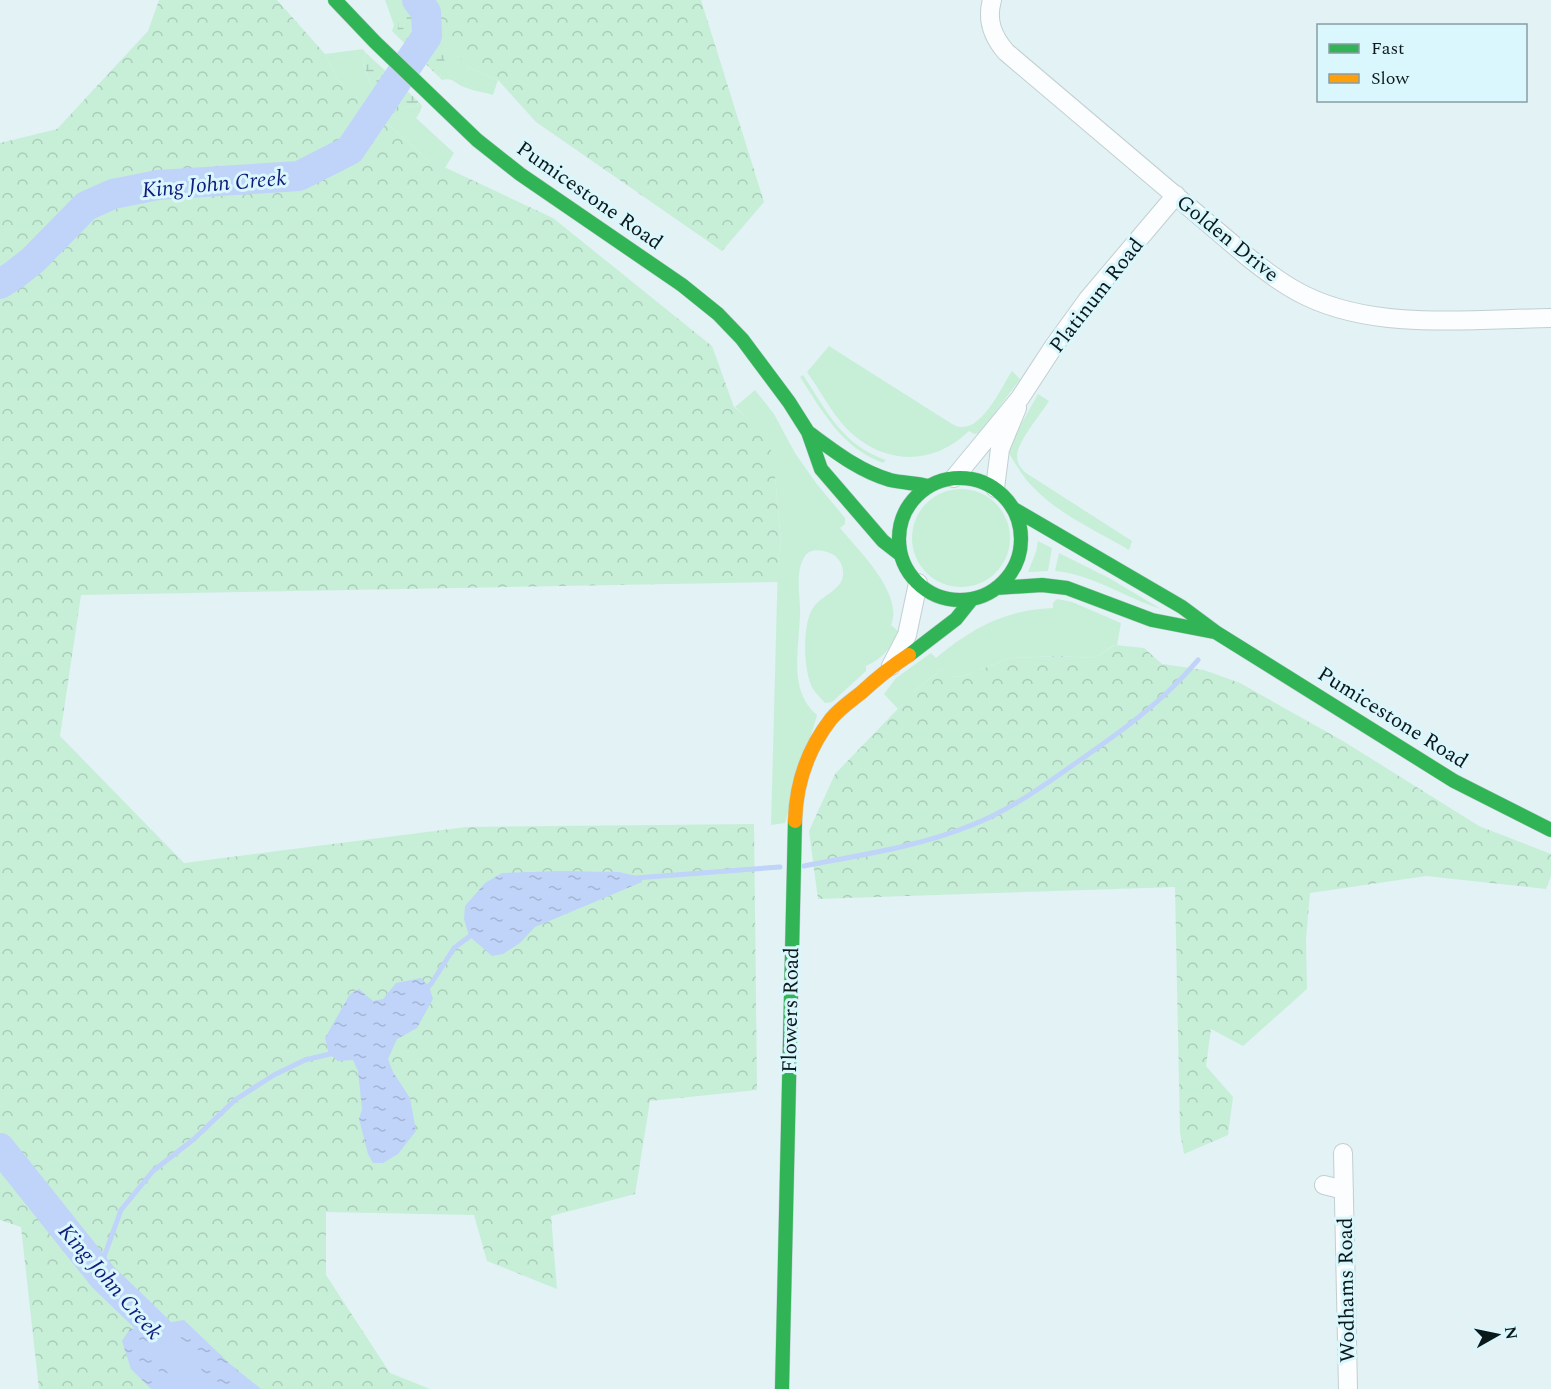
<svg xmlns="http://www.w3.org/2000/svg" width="1551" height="1389" font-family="Spectral,serif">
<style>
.green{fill:#c7efd8}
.forest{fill:url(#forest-crowns)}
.wetland{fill:url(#wetland-marsh)}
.water{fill:url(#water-ripples)}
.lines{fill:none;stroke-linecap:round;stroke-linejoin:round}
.stream{stroke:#c0d3f8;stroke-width:5}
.river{stroke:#c0d3f8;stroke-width:30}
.street-casing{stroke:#c2cfd2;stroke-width:20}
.fast-casing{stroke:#c2cfd2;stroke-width:15}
.slow-casing{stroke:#c2cfd2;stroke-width:15}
.street{stroke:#fbfdfe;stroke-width:18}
.fast{stroke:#30b455;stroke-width:14}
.slow{stroke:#ff9f0a;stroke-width:14}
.labels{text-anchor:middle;stroke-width:6;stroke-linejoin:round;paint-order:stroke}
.street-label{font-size:21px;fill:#0b191b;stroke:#daf7fd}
.water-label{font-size:22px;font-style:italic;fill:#131b7c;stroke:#daf7fd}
</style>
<defs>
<pattern id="forest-crowns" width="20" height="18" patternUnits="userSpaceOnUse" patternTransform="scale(1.5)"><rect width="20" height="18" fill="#c7efd8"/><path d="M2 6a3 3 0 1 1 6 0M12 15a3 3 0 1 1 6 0" fill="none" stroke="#aaccb9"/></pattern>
<pattern id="wetland-marsh" width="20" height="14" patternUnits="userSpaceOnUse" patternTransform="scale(1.5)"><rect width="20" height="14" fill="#c7efd8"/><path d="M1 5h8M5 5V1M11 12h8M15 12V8" fill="none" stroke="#aaccb9"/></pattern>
<pattern id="water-ripples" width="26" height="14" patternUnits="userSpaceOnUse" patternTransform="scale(1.5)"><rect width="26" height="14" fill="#c0d3f8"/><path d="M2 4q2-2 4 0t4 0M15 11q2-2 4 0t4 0" fill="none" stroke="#a4b5d4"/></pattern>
</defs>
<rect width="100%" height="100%" fill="#e2f2f5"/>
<path class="green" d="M385,0H406L417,12C405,17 400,23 397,36L392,31L394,25Z
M438,34L469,68L498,80L493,95C484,92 473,91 464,87C456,84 452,77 442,80L439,77L441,75L438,52L433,41Z
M363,49L365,52L363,63L374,95L369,108L337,79L325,54Z
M418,101L422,106L420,112L416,118L454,153L445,168L427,159L381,118L409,106L417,107Z
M829,346L952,424C955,425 958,427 961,427C983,429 1002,386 1012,371L1020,379L980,433L974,434L969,431C932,467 882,465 846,428C831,412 820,390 807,372Z
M803,375C827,411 842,445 886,460L883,463C841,447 823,412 800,377Z
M755,390L774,414L795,453L816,483L845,518V524L840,528C859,551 904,594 891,625L899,632C892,648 881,659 866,666V671L832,702L825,703C821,698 816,694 813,689C803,672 802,624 813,608C823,593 849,589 842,566C840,561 838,558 834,555C826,550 811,547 805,556C794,572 801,598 800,615C799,649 788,691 817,715L785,823L771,825L778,562L781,543L775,475L749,420L735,407Z
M1038,394L1049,401C1041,414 1017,442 1017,456C1017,464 1021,468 1026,473L1132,541L1129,550C1097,531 1060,515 1035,489C1022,477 1017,465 1008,452L1009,446Z
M912 538a49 49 0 1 1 98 0a49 49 0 1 1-98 0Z
M1038,541L1052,548L1048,571L1028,572L1036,552Z
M1059,553L1109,578L1161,609C1126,598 1092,574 1055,571Z
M1057,599L1072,602L1121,623L1117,645H1114L1094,658L1059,656L1011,658L961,677L951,676L942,669L918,688L898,709L884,694L896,678L931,653L936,658C972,628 1005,610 1053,608V603Z"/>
<path class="forest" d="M159,0H277L325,54L337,79L427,159L553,218L712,346L734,407L759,428L771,450L775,475L781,543L778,562V582L81,595L60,736L184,863L466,827L754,824L757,1090L650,1101L635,1194L551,1216L557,1289L487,1261L474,1215L326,1212V1275L390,1373L430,1389H39L21,1227L0,1220V143L57,129L148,31Z
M406,0H701L764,202L722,251L536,122L498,80L469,68Z
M1115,645L1144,648L1162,664L1204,670L1240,683L1343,741L1479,826L1551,854V876L1546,889L1426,876L1310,893L1306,939L1307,989L1243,1046L1211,1029L1206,1066L1233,1097L1228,1135L1184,1154L1180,1132L1175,887L818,899L809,831L835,774L918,688L942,669L952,676L961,677L1011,658L1059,656L1094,658Z"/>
<path class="wetland" d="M417,12L438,34L433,41L438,52L444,56L445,69L439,77L397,36L399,14L410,15Z
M365,52L418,101L417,107L409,106L381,118L369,108L374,95L363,62Z"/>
<path class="water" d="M559,871L619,872L641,877L642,882L535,927L520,943L503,954L492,956L469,936L464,919L465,906L485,883L502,873Z
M421,978L429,986L433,999L417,1028L397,1039L388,1059L393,1072L410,1098L416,1131L398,1154L383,1163H373L368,1154L359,1119L362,1109L358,1071L353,1060L338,1061L329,1054L325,1038L350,994L359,989L373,1001L383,999L396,983Z
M184,1320L230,1364L261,1389H151L131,1369L122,1341L130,1329Z"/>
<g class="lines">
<path class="stream" d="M804,866C860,855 918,847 972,825C1008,811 1042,787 1073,765C1119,733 1162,703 1198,660
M635,878L780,867
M426,989L431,984L454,948L474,933
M103,1277L104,1257L121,1210L153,1171L194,1139L235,1100L274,1075L305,1060L334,1053"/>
<path class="river" d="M0,284L14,275L33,260L86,206L113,194L158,185L299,176L350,150L427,36L426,12L417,0
M0,1148L103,1277L158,1330L196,1389"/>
<defs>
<path id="street" d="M992,0C986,21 993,37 1006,52L1249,258C1267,272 1285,286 1306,296C1378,331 1473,319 1551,318
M954,478L1020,398L1054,346L1088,299L1176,195
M995,488L1000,449L1017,408
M891,666L907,635L918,583
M1343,1153L1348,1389
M1324,1185L1344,1190"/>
<path id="fast" d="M335,0L375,42L477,140L520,174L682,285L718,314L742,339L789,402L808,432L821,469L883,541L901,555
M808,432C834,451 859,471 890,480C903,483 916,483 928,486
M899 539a61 61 0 1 1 122 0a61 61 0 1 1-122 0Z
M1014,509L1182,607L1217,633L1454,781L1551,830
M996,588L1042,585L1067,588L1152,620L1214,632
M909,655L956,619L972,599
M782,1389L795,821"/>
<path id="slow" d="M795,821C796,783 807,750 831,719C839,709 852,700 862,692C877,678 892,666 909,655"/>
</defs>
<use href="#street" class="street-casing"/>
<use href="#fast" class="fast-casing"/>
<use href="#slow" class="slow-casing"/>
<use href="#street" class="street"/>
<use href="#fast" class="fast"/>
<use href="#slow" class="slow"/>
</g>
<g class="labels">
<g class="street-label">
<text transform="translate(590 195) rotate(35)" y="7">Pumicestone Road</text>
<text transform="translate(1228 238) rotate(39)" y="7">Golden Drive</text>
<text transform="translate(1096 295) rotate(-52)" y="7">Platinum Road</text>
<text transform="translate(1393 717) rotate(32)" y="7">Pumicestone Road</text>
<text transform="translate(790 1010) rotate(-89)" y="7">Flowers Road</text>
<text transform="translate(1346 1290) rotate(-91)" y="7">Wodhams Road</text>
</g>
<g class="water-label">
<text transform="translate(214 183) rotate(-5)" y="8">King John Creek</text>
<text transform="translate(111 1281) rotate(49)" y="8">King John Creek</text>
</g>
</g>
<rect x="1317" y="24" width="210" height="78" fill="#daf7fd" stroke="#879ea3" stroke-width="1.5"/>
<rect x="1329" y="44" width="30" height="9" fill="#30b455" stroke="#879ea3" stroke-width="1.5"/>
<text x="1371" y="54" font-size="18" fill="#0b191b">Fast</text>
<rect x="1329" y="74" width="30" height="9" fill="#ff9f0a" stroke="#879ea3" stroke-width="1.5"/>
<text x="1371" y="84" font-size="18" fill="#0b191b">Slow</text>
<g transform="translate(1497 1335) rotate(81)" stroke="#daf7fd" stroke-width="4.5" paint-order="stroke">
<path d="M0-4.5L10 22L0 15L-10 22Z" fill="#0b191b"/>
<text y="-9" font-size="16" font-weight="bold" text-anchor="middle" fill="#0b191b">N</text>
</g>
</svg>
